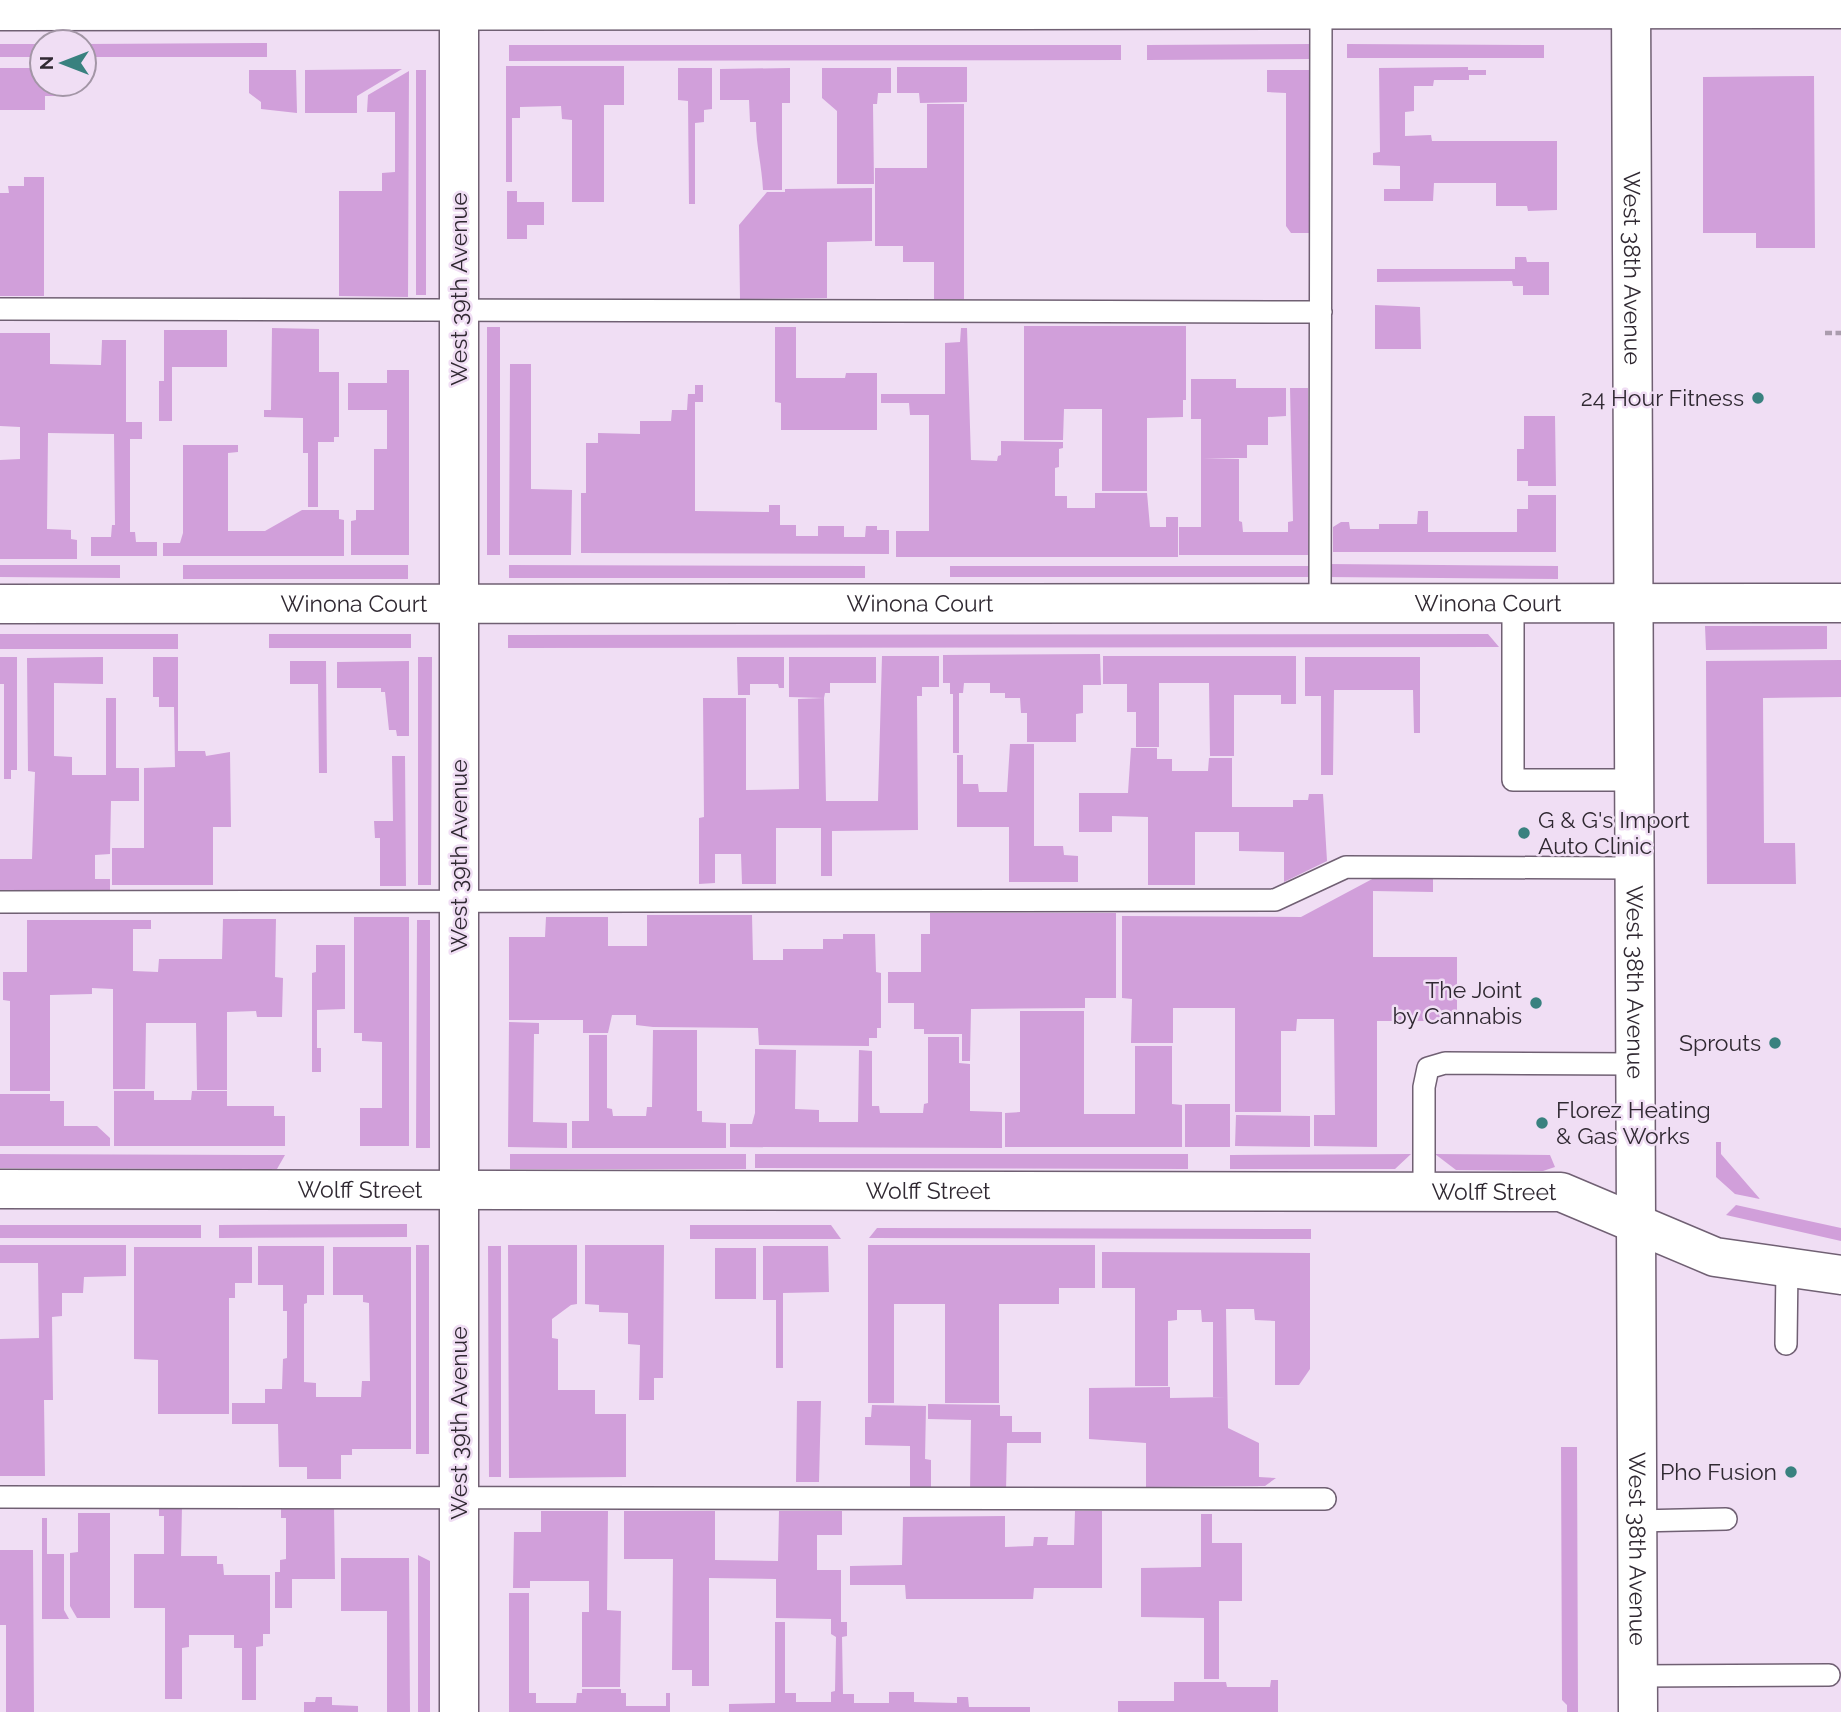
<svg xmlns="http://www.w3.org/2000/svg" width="1841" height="1712" font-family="Raleway,sans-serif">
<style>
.green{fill:#d19fda}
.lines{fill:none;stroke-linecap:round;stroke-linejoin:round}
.service-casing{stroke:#706073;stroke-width:24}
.minor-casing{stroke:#706073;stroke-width:41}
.secondary-casing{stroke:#706073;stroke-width:41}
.path{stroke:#aa9cad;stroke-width:4.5;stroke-dasharray:7 3.5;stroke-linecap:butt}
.service{stroke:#fff;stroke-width:21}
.minor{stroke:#fff;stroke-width:38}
.secondary{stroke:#fff;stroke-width:38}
.poi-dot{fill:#39817f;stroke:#f0def4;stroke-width:2.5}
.labels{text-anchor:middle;stroke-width:5;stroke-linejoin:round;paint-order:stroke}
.street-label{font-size:23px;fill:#302932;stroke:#f0def4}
.poi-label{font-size:23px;fill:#302932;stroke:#f0def4;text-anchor:end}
</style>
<rect width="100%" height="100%" fill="#f0def4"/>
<path class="green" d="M267,43V57H84V44Z
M0,44H42V57H0Z
M1311,44L1312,59L1147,60V45Z
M1347,44L1544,45V58H1347Z
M509,45H1121V60L509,61Z
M506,66H624V105H604V202H572V120L562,119L561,106L520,107V118H512V182H506Z
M897,67H967V102L920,103L919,93H897Z
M1468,67V70H1486V75H1469V80H1434L1433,86H1414V111L1405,112V136L1431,135L1432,141H1557V210L1528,211L1527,206H1496V183H1434L1433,201H1384V189H1400V166L1373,165V153L1380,152L1379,68Z
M0,68H42V84H66V96H45V110H0Z
M678,68H712V109L704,110V122L695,123V204H689L688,101L678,100Z
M790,68V103H782V190H763C762,166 756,146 756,122H750L749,100H720V69Z
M822,68H891V93H878L877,104H873L874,184H837V111L822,98Z
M402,69L357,96V113H305V70Z
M249,70H296L297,113L261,109V102L249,93Z
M416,70H426V295H416Z
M1267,70H1310L1309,233H1291L1286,226V93L1267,92Z
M409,71L408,297L339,296V191H382V173L395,172V112H367L368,95Z
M1814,76L1815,248H1756V233H1703V77Z
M927,104H964V299H934V262H903V246H875V168H927Z
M24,177H44V296H0V193H9L8,186H24Z
M872,188V241L827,242V298L740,299L739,225L767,192H785V189Z
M507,191H517V202H544V225H527V239H507Z
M1515,257H1526L1527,262H1549V295H1523V286H1513L1512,281L1377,282V269H1515Z
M1375,305L1420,307L1421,349H1375Z
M1024,326H1186V400H1183V417L1147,418V491H1102V409H1064L1063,440H1024Z
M487,327H500V555H487Z
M775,327H796V378H845L846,373H877V430H781V403L775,402Z
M272,328L319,329V372H339V437H334V442H318V507H308V453H303V418L264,417V410H271Z
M961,328H967L971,460L997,461L998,456L1001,455V441L1063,442V448L1059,449V467L1055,468V496H1067V508H1095V493H1147L1150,527H1166V517H1178V557H896V531H929V415H910L909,403H881V394H945V343L960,342Z
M164,330H227V367H172V421H159V381H164Z
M0,333H50V364L101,365L102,340H126V422H142V439H130V532H135L136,542H157V556H91V537H111L112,525H115L114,434L48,433L47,529L71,530V539L77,540V559H0V460L20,459V427L0,426Z
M510,364H531V489L572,490L571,555H509Z
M387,370H409V555H351V521L356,520V510H374V449H387V410H348V383H387Z
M1191,379H1236V388H1286V416L1268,417V445H1247V458H1203L1239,459V521L1242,522L1243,532H1288V522L1293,521L1290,388H1308V555H1179V527H1201V419H1191Z
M695,385H703V402H695V511L769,512V505H780V525H796V536H818V526H844V537H865L866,526H877V530H889V554L581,553V493H586V443H598V433L640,434V421H671L672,410H687L688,394H695Z
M1524,416H1555L1556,486H1528V481H1517V449H1524Z
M183,445H238V452L228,453V531H265L302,510H339V519L344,520V556H163V543H180L183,533Z
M1528,495H1556V552H1333V527L1341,522H1349L1350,529H1379V524H1417L1418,511H1428V532H1517V509H1528Z
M1327,564L1558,566V579L1327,577Z
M0,565H120V578L0,577Z
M183,565H408V579H183Z
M509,565L865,566V578H509Z
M950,566H1310V577H950Z
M1705,626H1827V649L1706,650Z
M0,634H178V649H0Z
M269,634H411V648H269Z
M1488,634L1499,647L508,648V635Z
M1100,654L1101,685H1083V713L1076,714V742H1027V713H1021L1020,698H1005V693H990V683H964L963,693H959V753H953V694H950V683H943V655Z
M882,656H939V687H922V696H917L918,830L832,831V876H821V828H776V884H742L741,854H715V883L699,884V818L704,817L703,698H746V790L799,789L798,699L824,698L789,697V657H876V683H830V693H825L824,698L826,801H878Z
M1103,656H1296V704H1281V695H1234V756H1210L1209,683H1159V747H1136V712H1127V684H1103Z
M0,657H17V770H11V779H4V684H0Z
M103,657V684L54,683V756L72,757V775H106V698H116V768H139V801H111L110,854L95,855V879H110V890H0V859H32L35,772L28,771L27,658Z
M153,657H178V751H205L206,756L230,752L231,827H213V885H112V848H144V768L175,767L174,707H159V697H153Z
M418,657H432L431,885H418Z
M737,657H784V688H779L778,684H750V695H738Z
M1305,657H1420V733H1414L1413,690H1334L1333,775H1321V696H1305Z
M1841,660V697L1763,698L1764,843H1795L1796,884H1707L1706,661Z
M290,661H326L327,773H319L318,684H290Z
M409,661V736H397L396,730H389L385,692H381V688H337V662Z
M1010,744H1034V846H1063L1064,855L1078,856V882H1009V827H957V755H963V784H978L979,792H1007Z
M1131,748H1157V759H1172V771H1208L1209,758H1232V807H1293V800H1308L1309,794H1323L1327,861L1284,882V852L1239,851V832H1195V885H1148V817L1112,816V832H1079V793H1128Z
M392,756H405L406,886H380V838H375L374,821H393Z
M1376,877H1433V892L1373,891V957H1457V1021H1377V1147L1314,1146V1115H1335L1334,1019H1297L1296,1031H1281V1112H1235V1008H1173V1043H1131L1132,999L1122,998V916L1301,917Z
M930,913H1116V998H1085V1008L971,1009L970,1061H962V1034H924V1029H914V1003H888V972H921V934H930Z
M647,915H752L753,960H783V949H823V939H843V934H875L876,972L881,973V1028H877V1038H869V1046L759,1045L758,1028L653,1027L636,1025V1015H612L608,1033H583V1020H509V937H545L546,917H608V946H647Z
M354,917H409V1146H360V1108H382V1042L362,1041V1033H354Z
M223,919H276L275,977L283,978L282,1017H257L256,1011L227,1012V1090H197L196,1023H146L145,1089H113V989L92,988V994L50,995V1091H10V1001L3,1000V972H27V920H151V929H133V971L158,972L159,959H222Z
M417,920H430V1148H416Z
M316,945H345V1009L317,1010V1048H321V1072H312V973L316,972Z
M1020,1011H1084V1114H1135V1046H1172V1104L1182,1105V1147H1005V1113L1020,1112Z
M509,1022L539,1023V1034H534L533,1122L567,1123V1148L508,1147Z
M653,1030H697V1111H702V1122L726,1123V1148H572V1121H589V1035H607V1108L612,1109L613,1116H646L647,1107H652Z
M928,1037H959V1063L970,1064V1111L1002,1112V1148L730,1147V1124H752L755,1113V1049L796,1050L795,1109L819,1110V1122H858L859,1050L872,1051V1106H879L880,1113H923L924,1104L928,1103Z
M114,1091H154V1100H191L192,1091H227V1106H274V1116H285V1146H114Z
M0,1094H50V1101H64V1126H97L110,1138V1146H0Z
M1185,1104H1230V1147H1185Z
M1236,1115L1310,1116V1147L1235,1146Z
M1716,1142H1721V1154L1760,1199L1735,1194L1716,1177Z
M0,1154L285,1155L277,1169L0,1168Z
M510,1154H746V1169H510Z
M755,1154H1188V1169L755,1168Z
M1411,1154L1395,1169H1230V1155Z
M1435,1154L1550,1155L1555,1167L1543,1171L1456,1170Z
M1736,1205L1841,1228V1241L1726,1215Z
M407,1224V1237L219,1238V1225Z
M0,1225H201V1238H0Z
M690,1225H831L841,1239H690Z
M877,1228L1311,1229V1239L869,1238Z
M0,1245H126V1276L84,1277L83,1293H62V1316L52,1317L53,1400H44L45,1476H0V1339L39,1338L38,1263H0Z
M416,1245H429V1454H416Z
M508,1245H577V1304L571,1305L552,1319V1338L558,1339V1390H595V1414H626V1477L509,1478Z
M585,1245H664L663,1378H654V1400H639L640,1345L628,1344V1313L599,1312V1305L585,1304Z
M868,1245H1095V1288H1059V1304H999V1403H945V1304H894V1403H868Z
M258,1246H324V1295H307V1303L304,1304V1382L316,1383V1397H361L362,1381H370L369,1303L363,1302V1295H333V1247H411V1449H352V1455H341V1479H307V1467H279L278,1424H232V1403H265V1389H282L283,1359L287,1358V1311H283V1285H258Z
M488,1246H501V1477H489Z
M763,1246H828L829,1292L783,1293V1368H776V1300H763Z
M134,1247H252V1283H235V1298H229V1414H158V1360L134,1359Z
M715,1248H756V1299H715Z
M1102,1252L1310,1253V1369L1299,1385H1275V1321L1255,1320L1254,1309H1226L1228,1428L1259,1443V1477L1276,1478L1265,1486L1146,1487V1443L1089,1439V1388L1170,1387V1398L1225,1397H1213V1322H1202L1201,1310H1177V1320L1168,1321V1386H1135V1288H1102Z
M797,1401H821L819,1482H796Z
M928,1404L1000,1405V1416H1012V1432H1041V1443H1007L1006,1492H970L971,1420L928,1419Z
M872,1405L926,1406L925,1459L931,1460V1490H910V1446L865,1445V1417H871Z
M1561,1447H1577L1578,1712H1567V1705L1562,1700Z
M159,1506H182L181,1556H217V1564H223L224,1575H270V1634H263V1646L256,1647V1700H242V1648H234V1635H189V1647L182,1648V1699H165V1608H134V1554H164V1516H159Z
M334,1506L335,1579H292V1608H275V1572H280V1560L286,1559V1518H281V1507Z
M541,1511H608L607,1610L621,1611L620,1687H582V1612H589V1581H530V1588H513L514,1532H541Z
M624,1511H715V1560L778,1561L779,1511H842V1535H817V1570H841V1622H847V1636L842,1637L843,1694H854V1703H889V1692H914V1702L957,1703V1697H968L969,1707H1030V1712H729V1704L775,1703V1622H785V1693H796V1702H831V1692L835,1691L836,1637L831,1634V1619L776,1618V1579L709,1578V1686H692V1670H672L673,1559H624Z
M1075,1511H1102V1588H1034L1033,1599H906L905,1585H850V1566L902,1565L903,1517L1005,1516V1547L1033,1546L1034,1537H1048L1047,1545H1074Z
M78,1513H110V1618H77L70,1606V1553L78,1552Z
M1201,1514H1212V1543H1242V1601H1219V1679H1204V1618L1141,1617V1568L1201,1567Z
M42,1518H47V1554H64V1610L69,1619H42Z
M0,1550H33L34,1712H6V1625H0Z
M418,1555L430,1561V1712H418Z
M341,1558H409L410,1712H387V1611H341Z
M509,1593H529V1693H536V1703H576L577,1693H582V1689H621V1693H626V1706H666V1693H670V1712H509Z
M1271,1680H1278V1712H1118V1701H1174V1682H1226L1227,1687H1270Z
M316,1697H332V1705L358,1706V1712H304V1702H315Z"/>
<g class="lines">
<defs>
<path id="service" d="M0,309L1321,312
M1320,604L1321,8
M1513,604V780H1633
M0,902L1275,900L1346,867L1633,868
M1424,1191V1087L1428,1068L1445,1063L1633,1064
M1786,1344L1787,1267
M0,1497L1325,1499
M1637,1521L1726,1519
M1638,1676L1829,1675"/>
<g id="minor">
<path d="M0,11L1841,9"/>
<path id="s1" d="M0,604L1841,603"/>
<path id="s2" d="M0,1189L1561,1192L1715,1257L1841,1275"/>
<path d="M459,1712V0"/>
</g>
<g id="secondary">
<path id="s3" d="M1631,0L1638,1712"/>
</g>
</defs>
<use href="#service" class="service-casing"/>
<use href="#minor" class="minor-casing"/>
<use href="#secondary" class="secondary-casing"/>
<path class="path" d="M1825,333H1841"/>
<use href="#service" class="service"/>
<use href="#minor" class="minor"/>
<use href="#secondary" class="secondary"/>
</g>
<g class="poi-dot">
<circle cx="1758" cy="398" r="7"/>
<circle cx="1524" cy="833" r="7"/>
<circle cx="1536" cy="1003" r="7"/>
<circle cx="1775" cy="1043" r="7"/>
<circle cx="1542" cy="1123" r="7"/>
<circle cx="1791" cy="1472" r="7"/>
</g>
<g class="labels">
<g class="street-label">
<text dy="8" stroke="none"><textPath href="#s3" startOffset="268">West 38th Avenue</textPath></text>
<text transform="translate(459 289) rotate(-90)" y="8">West 39th Avenue</text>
<text dy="8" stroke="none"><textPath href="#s1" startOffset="354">Winona Court</textPath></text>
<text dy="8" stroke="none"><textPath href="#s1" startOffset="920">Winona Court</textPath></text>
<text dy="8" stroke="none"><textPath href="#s1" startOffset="1488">Winona Court</textPath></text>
<text transform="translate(459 856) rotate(-90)" y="8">West 39th Avenue</text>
<text dy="8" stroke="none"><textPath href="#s3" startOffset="982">West 38th Avenue</textPath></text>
<text dy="8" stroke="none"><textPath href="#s2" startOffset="360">Wolff Street</textPath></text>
<text dy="8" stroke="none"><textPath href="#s2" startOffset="928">Wolff Street</textPath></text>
<text dy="8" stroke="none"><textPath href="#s2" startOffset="1494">Wolff Street</textPath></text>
<text transform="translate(459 1423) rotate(-90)" y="8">West 39th Avenue</text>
<text dy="8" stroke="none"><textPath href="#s3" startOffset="1549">West 38th Avenue</textPath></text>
</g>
<g class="poi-label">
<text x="1744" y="406">24 Hour Fitness</text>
<text x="1538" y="828" text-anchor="start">G &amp; G's Import<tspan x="1538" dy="26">Auto Clinic</tspan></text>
<text x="1522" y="998">The Joint<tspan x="1522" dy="26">by Cannabis</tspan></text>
<text x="1761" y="1051">Sprouts</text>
<text x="1556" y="1118" text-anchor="start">Florez Heating<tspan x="1556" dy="26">&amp; Gas Works</tspan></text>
<text x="1777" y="1480">Pho Fusion</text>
</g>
</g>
<g transform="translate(63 63) rotate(270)"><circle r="33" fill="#f0def4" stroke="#a396a6" stroke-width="2"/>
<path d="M0-5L12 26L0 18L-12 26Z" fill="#39817f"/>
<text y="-10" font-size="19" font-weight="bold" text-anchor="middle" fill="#302932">N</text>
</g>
</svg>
